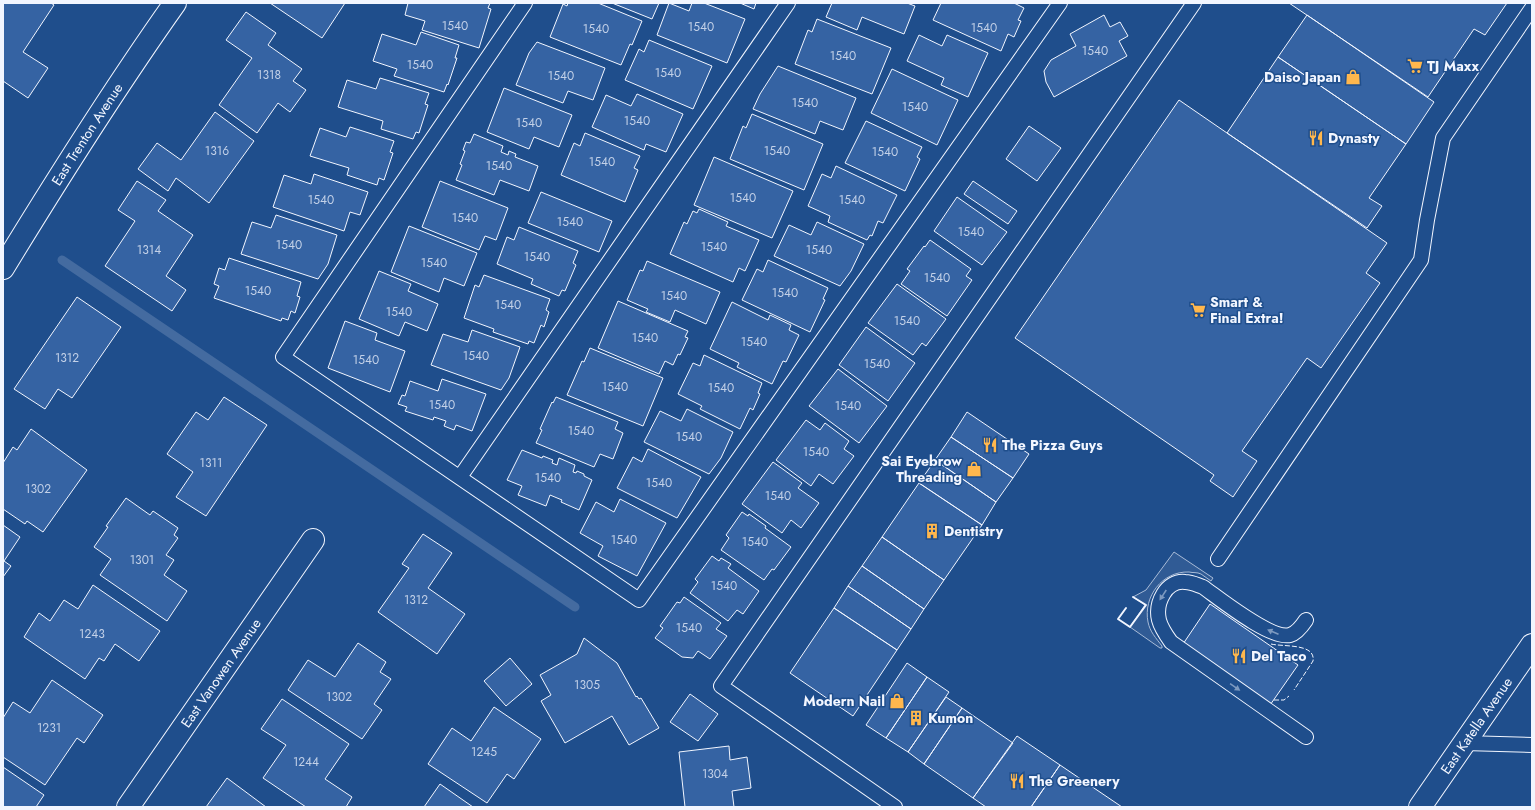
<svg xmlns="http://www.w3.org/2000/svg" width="1535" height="810" font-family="Jost,sans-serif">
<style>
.green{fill:#305b95;stroke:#a8bbd7}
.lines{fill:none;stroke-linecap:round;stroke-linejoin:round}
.stream{stroke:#446ba0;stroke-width:9}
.building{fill:#3563a3;stroke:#f2f6ff}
.service-casing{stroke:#f2f6ff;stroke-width:16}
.minor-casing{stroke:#f2f6ff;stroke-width:24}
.primary-casing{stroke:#f2f6ff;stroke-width:24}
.service{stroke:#1f4e8c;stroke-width:14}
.minor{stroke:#1f4e8c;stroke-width:22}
.primary{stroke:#1f4e8c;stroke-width:22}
.fence{stroke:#f2f6ff;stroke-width:1;stroke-dasharray:5 2;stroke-linecap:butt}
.wall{stroke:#f2f6ff;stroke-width:2}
.oneway{fill:#7e9ac0}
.labels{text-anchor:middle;stroke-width:3;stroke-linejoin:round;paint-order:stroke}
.number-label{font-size:12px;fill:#c3d1e8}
.poi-label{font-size:14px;font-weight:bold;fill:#f2f6ff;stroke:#1f4e8c;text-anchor:start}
.street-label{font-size:14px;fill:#f2f6ff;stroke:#1f4e8c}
</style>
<rect width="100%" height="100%" fill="#1f4e8c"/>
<path class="green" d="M1174,552L1213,578L1211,581C1208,579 1204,576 1201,574C1197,572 1193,573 1189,572C1162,571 1143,597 1148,622C1150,632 1156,638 1162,646V648H1160L1130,627L1145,605L1133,597L1146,590Z"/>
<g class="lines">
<path class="stream" d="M62,260L575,607"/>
</g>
<path class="building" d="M3,3H51L54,5L23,52L48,68L28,98L3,81Z
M270,3H345L322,38Z
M408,3H490L488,8L491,9L479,48L422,30L425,21L405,15Z
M568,3H598L642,21L632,45L630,44L621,65L550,37L563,4L567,6Z
M612,3H659L652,19Z
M669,3L689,11L692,3H704L745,19L727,63L657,35Z
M740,3H756L754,9Z
M832,3H907L915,6L904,34L862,17L857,30L826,17Z
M941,3H1014L1024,8L1018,20L1021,21L1014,37L1008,34L1001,51L933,20Z
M1289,3H1507L1485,35L1474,29L1428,97Z
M246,12L276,33L268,45L302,69L293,81L306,90L290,112L278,103L257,133L219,105L252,58L226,40Z
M1104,15L1110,27L1120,22L1128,36L1119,41L1127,56L1054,97L1046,82L1044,71L1051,60L1076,46L1070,34Z
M1307,15L1434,102L1406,144L1278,57Z
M817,19L891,48L872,94L795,64L808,30L812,32Z
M421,32L459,45L455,58H457L448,85L447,84L444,92L394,76L397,69L373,61L382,34L416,45Z
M919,35L942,46L947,35L988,53L968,97L941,85L944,78L907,61Z
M649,40L712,66L693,109L625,80L639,49L644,52Z
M537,42L605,68L593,100L568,91L563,103L516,85L529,53Z
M1278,57L1406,144L1369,198L1382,206L1367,228L1227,133Z
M778,66L856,98L843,130L820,121L815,134L753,109L760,94Z
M892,69L958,100L937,145L871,113Z
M380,78L429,93L425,104L428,105L419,133L416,132L413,139L381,129L383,121L338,107L347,80L376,89Z
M504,88L572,115L559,147L534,137L529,149L487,132Z
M637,94L683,114L666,152L646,144L644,150L592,127L606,95L631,106Z
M1179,100L1387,243L1366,273L1380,283L1321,368L1307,358L1242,451L1257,461L1233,497L1210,481L1214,475L1015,338Z
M215,112L254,141L209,203L176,178L168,191L138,169L157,143L181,160Z
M752,114L823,144L804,190L730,159L743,126L746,128Z
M866,121L922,147L917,157L920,159L905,191L845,163Z
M1029,126L1061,148L1037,181L1006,159Z
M350,127L394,141L390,152L393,153L384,180L379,178L377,185L347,175L349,168L310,156L320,128L346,137Z
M585,133L640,156L634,168L638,170L625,202L561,175L574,143L580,146Z
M474,134L503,146L501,152L508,155L509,151L516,154L515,157L538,166L529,191L500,180L494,195L456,180L462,165L460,164L465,151L463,150L466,142L470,143Z
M714,157L793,191L772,238L694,205Z
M836,166L897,195L883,223L878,221L872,236L870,235L867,240L828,222L830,216L808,206L822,174L831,178Z
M314,174L368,192L360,215L350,212L344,231L273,207L284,175L311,184Z
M137,181L166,200L158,211L193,235L166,276L186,290L172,311L105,266L135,221L118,210Z
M440,181L508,208L496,240L485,236L479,250L422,227Z
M973,181L1017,211L1008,224L964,194Z
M541,192L612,221L599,252L528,223Z
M957,197L1007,232L982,265L934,231Z
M699,209L728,222L726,226L759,240L745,271L739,268L733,282L670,254L684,222L687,224L693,211L697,213Z
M276,215L337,235L328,264L318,279L241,254L252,222L271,228Z
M817,222L864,244L851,271L840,286L774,256L789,225L811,235Z
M409,226L477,253L464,286L444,278L439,292L391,272Z
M519,227L578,251L573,263L576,265L565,291L562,290L559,296L531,284L533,279L497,264L507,237L514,240Z
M930,240L971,269L966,276L972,280L947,316L901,284L910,271L907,269L924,246L925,247Z
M229,258L301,282L297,296L300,297L295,313L291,311L288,320L282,318L281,321L214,298L219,286L214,284L219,268L225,270Z
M768,260L828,288L823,299L825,300L810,332L742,300L757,269L763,272Z
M647,261L720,292L706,324L675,310L670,322L646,312L648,309L627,300L640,270L643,271Z
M379,271L411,284L408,291L438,304L427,331L405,322L399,336L359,319Z
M484,275L550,299L546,310L549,312L544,327L541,325L534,343L529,341L528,344L493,332L494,329L464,318L475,285L479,287Z
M897,284L946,319L926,346L922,343L913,355L868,323Z
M77,297L121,327L72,398L58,389L45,409L14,389Z
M618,301L688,331L685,337L688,338L680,355L678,354L673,365L665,361L659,374L598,348Z
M732,302L768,320L770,315L791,325L789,330L799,335L786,362L783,361L772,384L737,367L739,363L710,349Z
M345,321L377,333L375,340L405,351L390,392L328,368Z
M866,327L915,363L888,401L839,365Z
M472,330L520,347L509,378L501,390L431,365L443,334L468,342Z
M590,348L663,378L643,426L567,395L582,361L584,362Z
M704,355L762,383L758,393L760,394L753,410L750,408L740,429L700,409L702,406L678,394L693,363L700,366Z
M838,369L887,406L859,443L809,406Z
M442,379L486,394L472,431L456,425L454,430L444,426L446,421L434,417L433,420L405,411L407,407L398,404L402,395L405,396L410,381L438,391Z
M224,397L267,425L206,516L176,497L193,472L167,454L196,412L208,420Z
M556,397L618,422L615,429L623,433L613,459L600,454L594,467L536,443L542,430L540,429L552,402L553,403Z
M687,409L733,432L721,458L709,474L644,442L660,411L681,421Z
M967,412L1029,454L1013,478L951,437Z
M806,420L820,430L825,423L849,441L844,449L854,456L833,484L819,474L811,486L776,460Z
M31,429L87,470L43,532L27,521L25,524L3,509V463L13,447L17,450Z
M951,437L1013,478L996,502L935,460Z
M648,449L701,477L677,518L617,488L633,457L642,462Z
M522,450L542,458L543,456L553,460L552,463L557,465L559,458L575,465L573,472L576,473L577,471L584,474V476L592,480L579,510L561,502L562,500L550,495L546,506L518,495L522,486L507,480Z
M935,460L996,502L982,525L919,483Z
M773,462L802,483L798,488L819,503L801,528L791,520L782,533L742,504Z
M919,483L982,525L944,580L882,537Z
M126,498L150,515L153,511L178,528L174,535L178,538L166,555L174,560L164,575L187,591L167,621L100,575L111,559L94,547L108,527L106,526Z
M620,499L666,523L637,576L598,556L603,546L580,533L596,502L614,512Z
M742,512L748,516L749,514L766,526L765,528L791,547L774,570L772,569L764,580L721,550L729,538L726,535Z
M3,525L20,537L4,561L11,566L3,577Z
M423,534L452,553L428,588L465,614L437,654L378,612L409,568L402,564Z
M882,537L944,580L924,609L862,566Z
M712,556L719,561L721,558L731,564L728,568L759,591L743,614L737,610L728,621L690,593L698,582L695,579Z
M862,566L924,609L911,629L848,586Z
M93,585L160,631L139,661L115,644L104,661L99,658L85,679L24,637L39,613L50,621L64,600L78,609Z
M848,586L911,629L897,650L834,608Z
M684,597L721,623L716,629L727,636L710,659L698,651L693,658L682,657L655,638L663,628L660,626L677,602L680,603Z
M1210,604L1298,665L1268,708L1181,647Z
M834,608L897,650L853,716L790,673Z
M584,638L617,663L636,697L637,696L639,699L641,698L659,728L629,745L612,716L565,743L541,701L551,695L540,675L577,654Z
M358,643L386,662L380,672L391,679L374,704L382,710L362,739L288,690L308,660L335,677Z
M510,658L532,684L506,706L484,681Z
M907,663L927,677L886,738L866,725Z
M927,677L949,692L908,752L886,738Z
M52,680L103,715L84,743L77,738L45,785L3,757V718L13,702L30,713Z
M690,694L718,714L698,741L670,722Z
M946,697L962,708L924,764L908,752Z
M282,699L349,744L325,779L352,797L346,807H306L263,778L286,745L261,729Z
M494,707L541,739L514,779L507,774L487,803L428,764L452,728L471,741Z
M962,708L1013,743L973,798L924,764Z
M1017,736L1060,765L1031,807H986L973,798Z
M729,746L730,760L747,757L751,788L732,791L734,807H685L679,752Z
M1060,765L1122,807H1031Z
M3,767L44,795L36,807H3Z
M227,778L266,807H206Z
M440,784L473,807H424Z"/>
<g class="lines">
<defs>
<path id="service" d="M525,3L283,357L639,600L1060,3
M460,477L788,3
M1218,559L1421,260L1427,220L1443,138L1532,8
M1306,620C1302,626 1297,633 1290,635C1271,640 1220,599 1203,587C1197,585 1192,582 1185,582C1166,580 1155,603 1159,620C1161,628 1166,635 1171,642L1306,737
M1464,743L1532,745
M895,807L721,686L1194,3"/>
<g id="minor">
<path id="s1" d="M3,268C58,178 114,89 175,3"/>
<path id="s2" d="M128,807L313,540"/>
</g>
<g id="primary">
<path id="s3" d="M1420,807L1532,645"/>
</g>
</defs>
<use href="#service" class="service-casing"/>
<use href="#minor" class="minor-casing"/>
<use href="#primary" class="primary-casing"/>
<use href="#service" class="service"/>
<use href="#minor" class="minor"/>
<use href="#primary" class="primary"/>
<path class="fence" d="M1271,644C1283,647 1316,643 1313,661L1294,690
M1274,700H1284L1289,696"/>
<path class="wall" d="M1126,608L1118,619L1130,627L1146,605L1133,597"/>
</g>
<defs><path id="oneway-solid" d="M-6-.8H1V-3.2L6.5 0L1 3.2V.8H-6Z"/></defs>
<g class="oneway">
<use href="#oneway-solid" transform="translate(1163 595) rotate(123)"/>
<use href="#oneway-solid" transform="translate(1273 632) rotate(-157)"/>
<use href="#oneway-solid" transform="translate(1235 687) rotate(35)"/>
</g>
<defs>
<symbol id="supermarket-bare" viewBox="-9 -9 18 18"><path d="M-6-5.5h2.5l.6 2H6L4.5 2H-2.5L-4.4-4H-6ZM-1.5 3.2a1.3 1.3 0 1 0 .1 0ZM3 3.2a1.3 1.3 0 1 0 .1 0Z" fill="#ffb74d" stroke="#1f4e8c" stroke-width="2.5" paint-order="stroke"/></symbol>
<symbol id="shop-bare" viewBox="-9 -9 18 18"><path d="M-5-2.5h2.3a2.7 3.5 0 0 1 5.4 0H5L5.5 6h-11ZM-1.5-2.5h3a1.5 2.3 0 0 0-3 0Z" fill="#ffb74d" stroke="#1f4e8c" stroke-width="2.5" paint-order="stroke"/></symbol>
<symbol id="restaurant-bare" viewBox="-9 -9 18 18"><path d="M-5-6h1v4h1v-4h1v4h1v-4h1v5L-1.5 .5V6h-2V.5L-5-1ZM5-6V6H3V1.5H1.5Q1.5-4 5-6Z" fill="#ffb74d" stroke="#1f4e8c" stroke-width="2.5" paint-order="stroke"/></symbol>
<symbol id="building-bare" viewBox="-9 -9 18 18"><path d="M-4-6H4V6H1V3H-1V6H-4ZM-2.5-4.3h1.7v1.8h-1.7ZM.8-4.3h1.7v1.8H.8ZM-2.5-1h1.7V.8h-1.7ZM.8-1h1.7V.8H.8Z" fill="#ffb74d" stroke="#1f4e8c" stroke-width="2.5" paint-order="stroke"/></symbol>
</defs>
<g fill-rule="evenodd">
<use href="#supermarket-bare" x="1404" y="55" width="22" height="22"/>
<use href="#shop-bare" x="1342" y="66" width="22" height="22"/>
<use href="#restaurant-bare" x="1305" y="127" width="22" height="22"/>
<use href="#supermarket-bare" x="1187" y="299" width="22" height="22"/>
<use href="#restaurant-bare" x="979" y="434" width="22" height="22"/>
<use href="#shop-bare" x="963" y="458" width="22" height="22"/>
<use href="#building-bare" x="921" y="520" width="22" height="22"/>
<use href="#restaurant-bare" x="1228" y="645" width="22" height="22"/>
<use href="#shop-bare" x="886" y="690" width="22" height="22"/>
<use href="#building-bare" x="905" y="707" width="22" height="22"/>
<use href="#restaurant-bare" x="1006" y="770" width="22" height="22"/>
</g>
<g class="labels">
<g class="number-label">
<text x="455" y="30">1540</text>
<text x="701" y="31">1540</text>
<text x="984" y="32">1540</text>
<text x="596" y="33">1540</text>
<text x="1095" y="55">1540</text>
<text x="843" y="60">1540</text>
<text x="420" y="69">1540</text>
<text x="668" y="77">1540</text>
<text x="269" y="79">1318</text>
<text x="561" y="80">1540</text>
<text x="805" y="107">1540</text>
<text x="915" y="111">1540</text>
<text x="637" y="125">1540</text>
<text x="529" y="127">1540</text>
<text x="217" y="155">1316</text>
<text x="777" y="155">1540</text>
<text x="885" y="156">1540</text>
<text x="602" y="166">1540</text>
<text x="499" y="170">1540</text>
<text x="743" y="202">1540</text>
<text x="321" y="204">1540</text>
<text x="852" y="204">1540</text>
<text x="465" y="222">1540</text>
<text x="570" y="226">1540</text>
<text x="971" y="236">1540</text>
<text x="289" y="249">1540</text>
<text x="714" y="251">1540</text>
<text x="149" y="254">1314</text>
<text x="819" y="254">1540</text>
<text x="537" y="261">1540</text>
<text x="434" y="267">1540</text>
<text x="937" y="282">1540</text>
<text x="258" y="295">1540</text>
<text x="785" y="297">1540</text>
<text x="674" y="300">1540</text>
<text x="508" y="309">1540</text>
<text x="399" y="316">1540</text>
<text x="907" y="325">1540</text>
<text x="645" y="342">1540</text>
<text x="754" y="346">1540</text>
<text x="476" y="360">1540</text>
<text x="67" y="362">1312</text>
<text x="366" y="364">1540</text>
<text x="877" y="368">1540</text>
<text x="615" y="391">1540</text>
<text x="721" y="392">1540</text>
<text x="442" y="409">1540</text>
<text x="848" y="410">1540</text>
<text x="581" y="435">1540</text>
<text x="689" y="441">1540</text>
<text x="816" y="456">1540</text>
<text x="211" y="467">1311</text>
<text x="548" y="482">1540</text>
<text x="659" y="487">1540</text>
<text x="38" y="493">1302</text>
<text x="778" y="500">1540</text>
<text x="624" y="544">1540</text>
<text x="755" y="546">1540</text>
<text x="142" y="564">1301</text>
<text x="724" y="590">1540</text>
<text x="416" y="604">1312</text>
<text x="689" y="632">1540</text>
<text x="92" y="638">1243</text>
<text x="587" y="689">1305</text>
<text x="339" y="701">1302</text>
<text x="49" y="732">1231</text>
<text x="484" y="756">1245</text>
<text x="306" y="766">1244</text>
<text x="715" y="778">1304</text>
</g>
<g class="poi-label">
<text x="1427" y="71">TJ Maxx</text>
<text x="1341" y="82" text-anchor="end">Daiso Japan</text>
<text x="1328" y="143">Dynasty</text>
<text x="1210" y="307">Smart &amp;<tspan x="1210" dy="16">Final Extra!</tspan></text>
<text x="1002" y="450">The Pizza Guys</text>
<text x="962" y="466" text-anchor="end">Sai Eyebrow<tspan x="962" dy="16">Threading</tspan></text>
<text x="944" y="536">Dentistry</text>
<text x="1251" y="661">Del Taco</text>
<text x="885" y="706" text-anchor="end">Modern Nail</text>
<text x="928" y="723">Kumon</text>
<text x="1029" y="786">The Greenery</text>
</g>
<g class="street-label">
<text dy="5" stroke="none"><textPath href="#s1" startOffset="158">East Trenton Avenue</textPath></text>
<text dy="5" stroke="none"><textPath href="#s2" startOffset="163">East Vanowen Avenue</textPath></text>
<text dy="5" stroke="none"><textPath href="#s3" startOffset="99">East Katella Avenue</textPath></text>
</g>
</g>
<rect width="1535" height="810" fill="none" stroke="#f2f6ff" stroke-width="8"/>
</svg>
